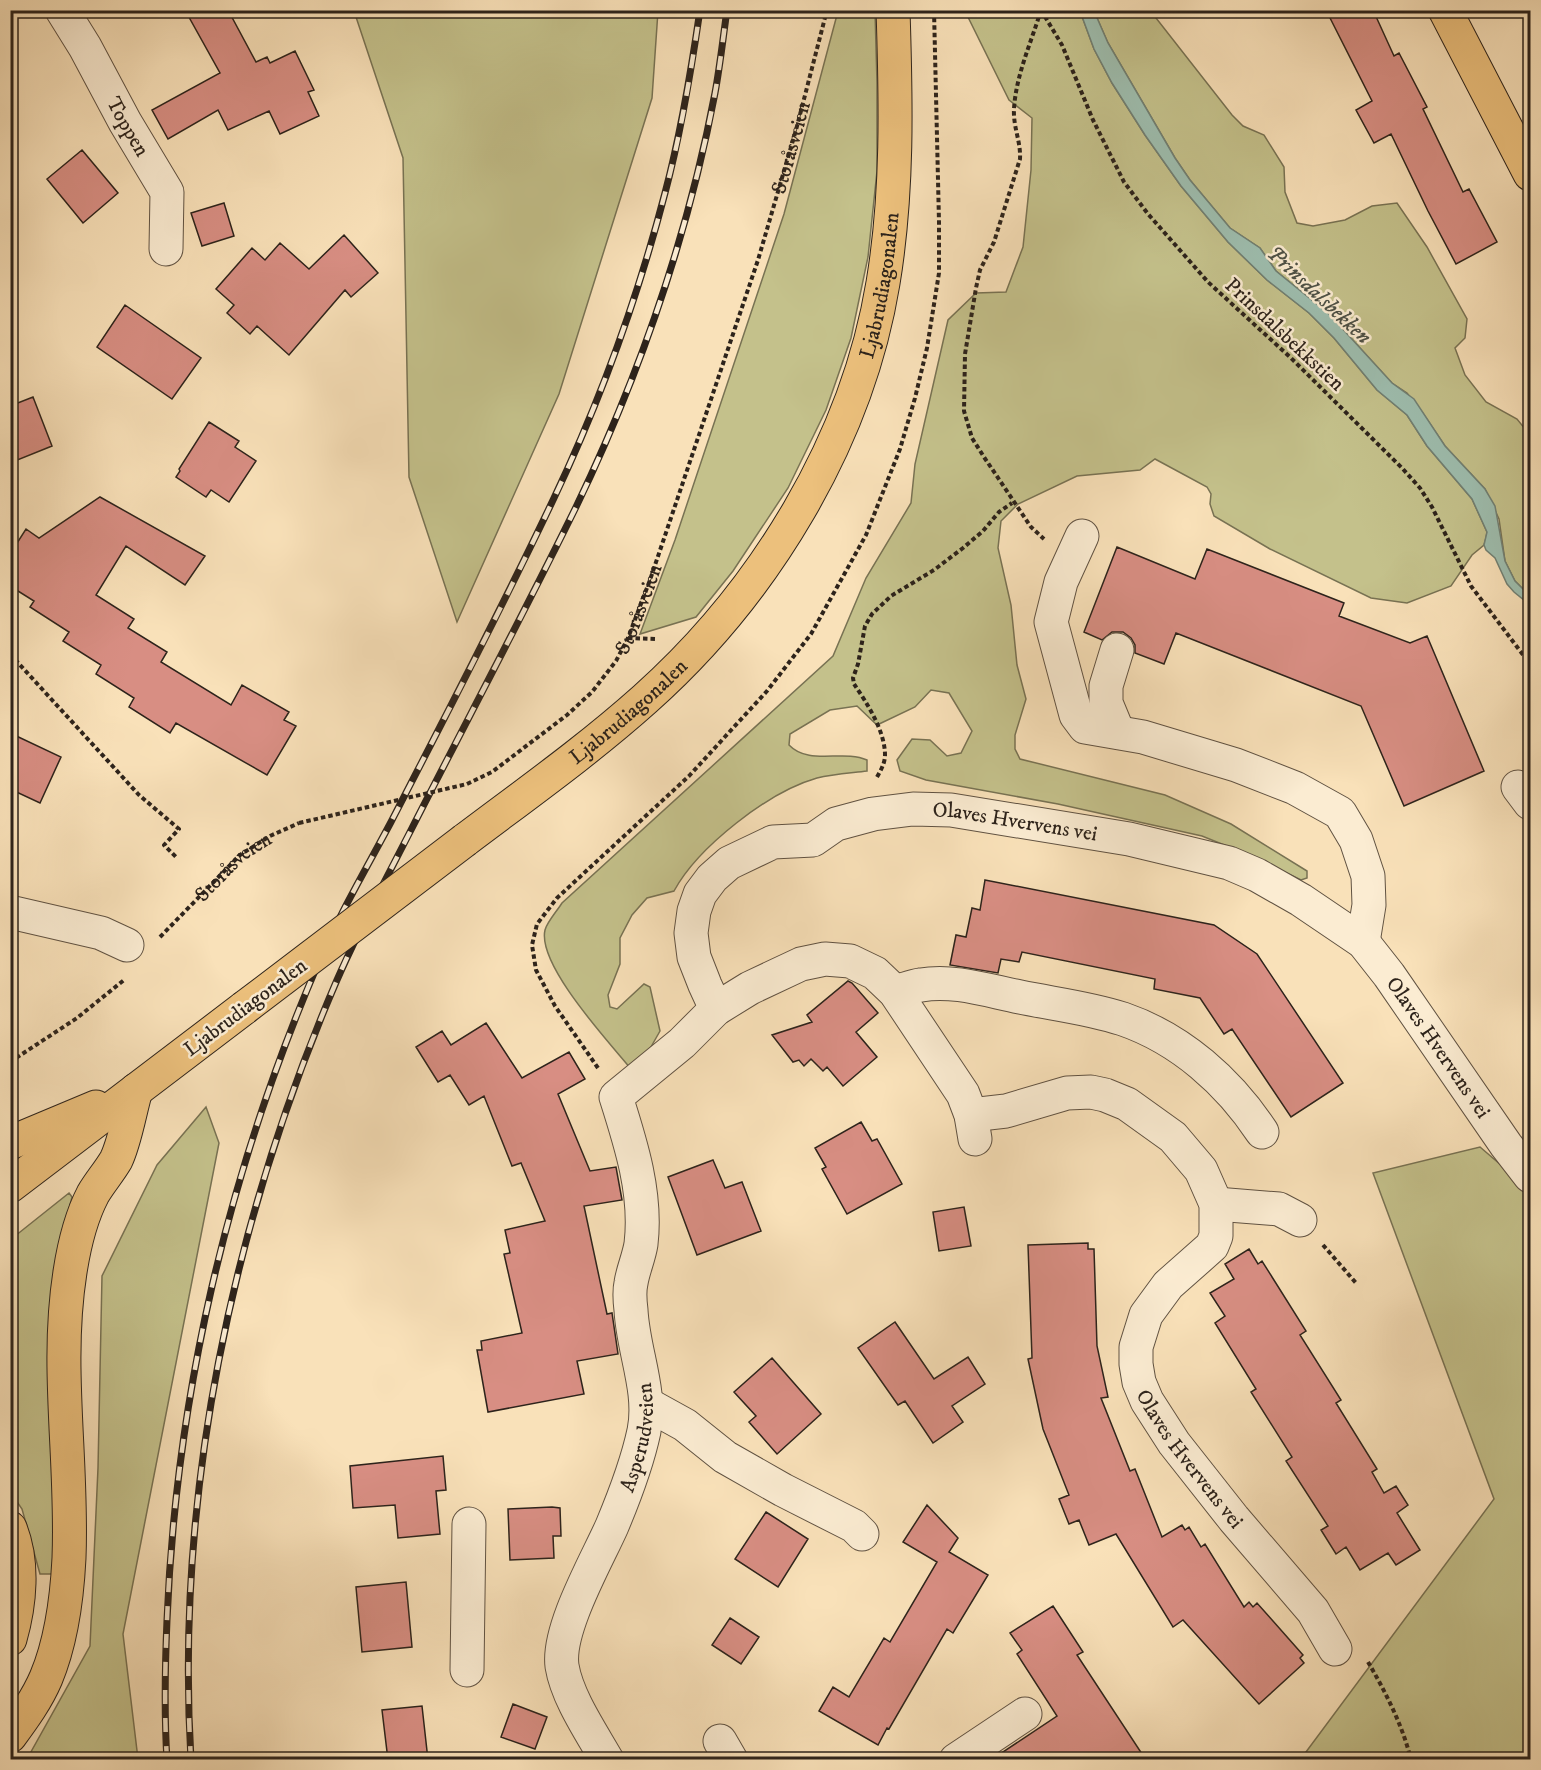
<svg xmlns="http://www.w3.org/2000/svg" width="1541" height="1770" viewBox="0 0 1541 1770" font-family="'IM FELL DW Pica',serif">
	<style>
		.green { fill: #c4c18b; stroke: #787253; stroke-width: 1.5 }
		.water { fill: #9ebeaf; stroke: #718074; stroke-width: 1.5 }
		.building { fill: #d88e83; stroke: #2d231b; stroke-width: 1.5 }
		.lines { fill: none; stroke-linecap: round; stroke-linejoin: round }
		.minor-casing { stroke: #605242; stroke-width: 35 }
		.major-casing { stroke: #2d231b; stroke-width: 35 }
		.path { stroke: #2d231b; stroke-width: 4; stroke-dasharray: 4.5 3; stroke-linecap: butt }
		.minor { stroke: #fbecd2; stroke-width: 33 }
		.major { stroke: #ecc07c; stroke-width: 33 }
		.rail-casing { stroke: #2d231b; stroke-width: 7 }
		.rail { stroke: #fbecd2; stroke-width: 4.5; stroke-dasharray: 14; stroke-linecap: butt }
		.major-bridge-casing { stroke: #2d231b; stroke-width: 35; stroke-linecap: butt }
		.path-bridge { stroke: #2d231b; stroke-width: 4; stroke-dasharray: 4.5 3; stroke-linecap: butt }
		.major-bridge { stroke: #ecc07c; stroke-width: 33 }
		.labels { text-anchor: middle; stroke-width: 5; stroke-linejoin: round; paint-order: stroke }
		.street-label { font-size: 21px; fill: #2d231b; stroke: #fbecd2 }
		.water-label { font-size: 22px; font-style: italic; fill: #4f5247; stroke: #fbecd2 }
	</style>
	<rect width="100%" height="100%" fill="#f9e1b9"/>
	<filter id="stains"><feTurbulence type="fractalNoise" baseFrequency=".00333" numOctaves="4"/><feColorMatrix values="0 0 0 0 .2 0 0 0 0 .09 0 0 0 0 .02 0 0 0 .5 -.17"/></filter>
	<radialGradient id="worn" r=".72"><stop offset=".6" stop-color="#630" stop-opacity="0"/><stop offset="1" stop-color="#630" stop-opacity=".3"/></radialGradient>
	<!-- green -->
	<path class="green" d="M354,11H658L652,98L559,394L457,622L409,477L403,158Z
		M838,11H875L877,83V171L868,257L851,338L826,410L788,488L733,571L696,617L640,634L675,540L784,214Z
		M965,11H1080L1094,49L1112,83L1145,135L1181,186L1228,242L1267,280L1309,313L1334,338L1377,390L1407,415L1427,446L1472,499L1487,532L1486,538L1484,545L1472,555L1451,586L1407,603L1371,598L1270,549L1214,516L1210,504L1211,494L1207,487L1155,459L1140,470L1077,476L1018,504L1001,521L998,548L1011,605L1017,665L1026,699L1015,735V749L1020,759L1165,795L1231,824L1307,871V878L1301,880L1254,857L1202,836L1058,804L926,780L900,771L897,760L912,739L930,740L947,756L961,753L972,731L949,693L931,690L915,707L877,725L857,706L830,710L790,734L789,745C809,766 843,749 867,760V771C851,773 833,774 817,778C768,792 698,847 674,891L647,898L632,915L620,938V964L608,995L610,1007L617,1009L644,984L650,987L660,1031L639,1068L631,1069C609,1042 537,965 545,930C547,922 557,911 562,903L833,656L866,578L911,503L915,464L948,320L976,293L1006,292L1023,247L1031,170L1032,118L1009,100Z
		M1094,11H1156V18L1232,115L1243,126L1264,135L1284,167L1285,192L1297,223L1313,226L1345,220L1372,206L1397,203L1427,247L1467,319L1465,338L1455,348L1465,375L1486,402L1517,419L1530,435V596L1515,581L1505,561L1499,519L1485,489L1445,446L1422,412L1407,393L1392,383L1329,314L1276,271L1260,248L1230,228L1190,180L1175,158L1108,43Z
		M206,1107L219,1143L123,1634L138,1759H27L90,1646L98,1468L102,1276L157,1165Z
		M1480,1147L1530,1190V1759L1300,1760L1494,1499L1373,1173Z
		M69,1193L72,1197L57,1257L56,1534L54,1574H40L22,1509L11,1493L10,1240Z"/>
	<!-- water -->
	<path class="water" d="M1080,11H1094L1108,43L1175,158L1190,180L1230,228L1260,248L1276,271L1329,314L1392,383L1414,399L1445,446L1485,489L1495,506L1505,561L1515,581L1530,596V605L1514,592L1507,584L1495,558L1486,550L1484,545L1487,532L1472,499L1427,446L1407,415L1377,390L1334,338L1309,313L1267,280L1228,242L1181,186L1145,135L1112,83L1094,49Z"/>
	<!-- building -->
	<path class="building" d="M185,10H228L256,62L267,57L270,63L295,51L314,90L308,92L319,116L280,134L269,111L228,130L218,110L168,139L152,110L220,73Z
		M1326,10H1373L1394,56L1399,53L1427,107L1423,109L1463,192L1469,189L1497,242L1456,264L1428,211L1391,134L1374,143L1356,110L1372,101Z
		M82,150L118,193L83,223L47,179Z
		M224,203L234,236L202,246L191,213Z
		M344,235L378,273L351,297L345,290L289,355L257,326L250,334L227,313L234,305L216,289L252,248L265,260L280,243L309,269Z
		M125,305L201,358L172,399L97,347Z
		M33,397L52,446L10,463V406Z
		M209,422L239,441L235,447L256,461L229,502L211,490L206,497L176,477L180,471L179,469Z
		M100,497L205,556L185,585L126,546L96,595L134,619L128,628L167,652L161,662L231,705L242,685L289,712L284,720L296,726L267,775L176,723L170,733L129,707L134,698L96,674L101,665L63,641L69,632L30,607L34,601L10,586V554L26,529L39,538Z
		M1117,547L1195,579L1207,549L1344,603L1339,616L1410,643L1427,636L1484,771L1404,806L1361,706L1176,633L1164,664L1135,653V645L1131,638L1123,632H1112L1102,640L1084,632Z
		M10,733L61,757L40,803L10,789Z
		M985,880L1214,925L1257,954L1343,1083L1291,1117L1232,1029L1224,1034L1200,998L1154,989L1155,979L1022,952L1019,962L1001,959L998,973L950,965L956,935L966,937L972,908L980,910Z
		M848,981L852,983L878,1013L856,1032L877,1057L843,1086L827,1067L823,1071L811,1059L804,1066L799,1060L793,1062L772,1035L812,1022L807,1015Z
		M486,1023L522,1078L569,1052L585,1079L558,1094L590,1171L616,1167L622,1200L584,1206L607,1314L612,1313L618,1354L577,1361L584,1394L488,1412L477,1350H482L481,1341L522,1333L504,1254L510,1253L505,1230L545,1221L521,1163L512,1166L484,1096L469,1105L450,1075L438,1082L416,1047L442,1031L451,1045Z
		M861,1122L872,1141L877,1139L902,1184L847,1214L822,1169L826,1167L815,1148Z
		M713,1160L725,1188L742,1182L761,1231L697,1255L668,1177Z
		M964,1207L971,1246L939,1251L933,1212Z
		M1088,1243V1249H1094L1097,1346L1108,1397L1101,1398L1130,1471L1135,1469L1162,1537L1182,1525L1185,1530L1189,1527L1201,1547L1205,1544L1244,1607L1249,1602L1253,1607L1257,1603L1303,1655L1300,1658L1304,1663L1259,1704L1183,1620L1173,1627L1116,1534L1089,1545L1079,1520L1069,1524L1059,1499L1069,1495L1043,1429L1028,1359L1032,1358L1028,1245Z
		M1249,1249L1258,1264L1262,1261L1306,1331L1300,1335L1341,1400L1336,1403L1377,1469L1372,1472L1384,1493L1396,1486L1408,1505L1397,1513L1420,1550L1396,1565L1388,1553L1360,1570L1346,1547L1336,1554L1321,1530L1328,1526L1286,1461L1292,1457L1251,1392L1256,1389L1215,1323L1225,1316L1210,1293L1234,1279L1225,1264Z
		M895,1322L934,1379L968,1357L985,1384L952,1406L963,1422L933,1443L905,1401L898,1405L858,1348Z
		M772,1358L821,1414L777,1454L749,1422L756,1416L734,1392Z
		M443,1456L446,1490L436,1491L440,1534L398,1538L395,1505L353,1508L350,1466Z
		M927,1505L958,1538L949,1552L988,1575L953,1633L947,1629L889,1729L887,1728L878,1745L819,1711L833,1687L849,1697L884,1638L890,1642L937,1562L903,1542Z
		M552,1507L560,1508L561,1536H553L554,1558L510,1560L508,1509Z
		M766,1512L808,1539L778,1587L735,1559Z
		M406,1582L412,1647L362,1652L356,1587Z
		M1053,1606L1083,1652L1077,1655L1146,1760H991L1057,1716L1017,1654L1022,1650L1010,1633Z
		M730,1618L759,1637L741,1664L712,1645Z
		M513,1704L547,1717L535,1749L501,1737Z
		M422,1706L428,1760H388L382,1710Z"/>
	<g class="lines">
		<defs>
			<g id="minor">
				<path id="s3" d="M62,10L85,47L125,122L167,192L166,249"/>
				<path d="M1082,536L1061,582L1051,622L1076,715L1085,727L1143,737L1236,765L1295,788L1340,813L1356,840L1368,876L1369,905L1363,942"/>
				<path d="M1117,650L1106,686V703L1118,732"/>
				<path d="M1518,787L1530,803"/>
				<path d="M10,912L101,933L127,945"/>
				<path d="M895,992C903,990 912,986 921,985C953,979 989,991 1020,997C1054,1004 1090,1008 1123,1019C1181,1039 1229,1082 1262,1132"/>
				<path id="s4" d="M716,1009L705,985L694,957L691,933L694,911L700,894L712,878L729,863L773,842L813,840L836,824L873,814L913,809L951,810L1129,839L1229,863L1257,875L1301,900L1363,942L1389,975L1506,1145L1530,1176"/>
				<path id="s5" d="M971,1115L1006,1111L1067,1093L1091,1092L1105,1095L1127,1104L1173,1137L1201,1170L1216,1204V1236L1212,1246L1168,1285L1146,1315L1136,1347V1364L1139,1382L1147,1401L1174,1443L1234,1519L1313,1611L1335,1649"/>
				<path d="M1216,1204L1279,1209L1300,1220"/>
				<path d="M647,1404L685,1425L725,1457L783,1490L854,1526L862,1534"/>
				<path d="M467,1670L469,1524"/>
				<path d="M720,1741L731,1760"/>
				<path id="s6" d="M607,1760C591,1732 567,1697 562,1666C557,1629 597,1560 612,1526C625,1495 637,1464 644,1431C652,1391 633,1351 631,1310C630,1302 629,1292 631,1283C633,1270 639,1257 641,1244C647,1194 631,1144 616,1097L682,1043L716,1009L750,988L801,964L825,959L850,961L875,973L895,992L963,1094L971,1115L975,1139"/>
				<path d="M956,1760L1025,1714"/>
			</g>
			<g id="major">
				<path d="M1445,10L1530,174"/>
				<path id="s7" d="M465,840C526,794 588,750 645,699C764,593 857,441 883,283C898,193 896,102 893,10"/>
				<path d="M10,1143L96,1107"/>
				<path d="M10,1186L244,1008"/>
				<path d="M10,1528C24,1562 20,1604 10,1639"/>
				<path d="M10,1736C24,1717 37,1699 46,1678C62,1640 67,1598 69,1558C73,1462 55,1367 70,1272C74,1246 81,1217 93,1194C100,1182 109,1172 116,1160C125,1142 130,1110 136,1090"/>
			</g>
		</defs>
		<!-- minor casing -->
		<use href="#minor" class="minor-casing"/>
		<!-- major casing -->
		<use href="#major" class="major-casing"/>
		<!-- path -->
		<g class="path">
			<path d="M1041,10L1062,45L1093,120L1124,182L1148,214L1208,282L1291,358L1402,468L1420,488L1432,507L1471,586L1530,664"/>
			<path d="M1041,10C1031,43 1016,75 1014,109C1013,127 1021,142 1020,159L994,242L980,270L976,288L965,354L964,411L972,438L984,457L1031,527L1044,539"/>
			<path d="M628,638L656,639"/>
			<path d="M10,654L139,795L179,829L164,845L177,858"/>
			<path d="M877,777C881,770 885,763 885,755C885,731 867,703 854,684L853,678L858,664L865,626L872,614L891,596L934,570L963,548L983,531L999,512L1012,503"/>
			<path id="s1" d="M467,784L492,772L567,715L592,692L616,661L628,638L650,580L758,260L796,130L827,10"/>
			<path id="s2" d="M160,937L240,855L270,836L299,823"/>
			<path d="M10,1062L77,1018L124,980"/>
			<path d="M598,1068L555,1006L536,970L532,945L537,924L557,898L689,776L767,691L811,634L866,535L900,449L915,398L927,348L939,273V222L934,10"/>
			<path d="M1323,1245L1356,1283"/>
			<path d="M1368,1662C1385,1691 1403,1726 1411,1760"/>
		</g>
		<!-- minor -->
		<use href="#minor" class="minor"/>
		<!-- major -->
		<use href="#major" class="major"/>
		<defs>
			<path id="rail" d="M167,1760C164,1713 165,1666 167,1620C176,1397 227,1177 315,971C336,920 365,871 391,822C446,715 502,608 554,498C600,401 638,297 665,193C681,133 691,72 700,10
				M191,1760C175,1494 232,1223 337,980C359,929 386,879 411,830C466,722 523,615 576,507C639,376 688,236 715,93C720,66 723,38 727,10"/>
		</defs>
		<!-- rail casing -->
		<use href="#rail" class="rail-casing"/>
		<!-- rail -->
		<use href="#rail" class="rail"/>
		<defs>
			<path id="major-bridge" d="M244,1008L465,840"/>
		</defs>
		<!-- major-bridge casing -->
		<use href="#major-bridge" class="major-bridge-casing"/>
		<!-- path-bridge -->
		<path class="path-bridge" d="M299,823L467,784"/>
		<!-- major-bridge -->
		<use href="#major-bridge" class="major-bridge"/>
	</g>
	<g class="labels">
		<!-- street labels -->
		<g class="street-label">
			<text dy="7" stroke="none"><textPath href="#s3" startOffset="134">Toppen</textPath></text>
			<text dy="7" stroke="none"><textPath href="#s1" startOffset="738">Storåsveien</textPath></text>
			<text dy="7" stroke="none"><textPath href="#s7" startOffset="714">Ljabrudiagonalen</textPath></text>
			<text transform="translate(1285 334) rotate(43)" y="7">Prinsdalsbekkstien</text>
			<text dy="7" stroke="none"><textPath href="#s1" startOffset="252">Storåsveien</textPath></text>
			<text dy="7" stroke="none"><textPath href="#s7" startOffset="208">Ljabrudiagonalen</textPath></text>
			<text dy="7" stroke="none"><textPath href="#s4" startOffset="462">Olaves Hvervens vei</textPath></text>
			<text dy="7" stroke="none"><textPath href="#s2" startOffset="102">Storåsveien</textPath></text>
			<text transform="translate(245 1007) rotate(-37)" y="7">Ljabrudiagonalen</text>
			<text dy="7" stroke="none"><textPath href="#s4" startOffset="966">Olaves Hvervens vei</textPath></text>
			<text dy="7" stroke="none"><textPath href="#s6" startOffset="348">Asperudveien</textPath></text>
			<text dy="7" stroke="none"><textPath href="#s5" startOffset="598">Olaves Hvervens vei</textPath></text>
		</g>
		<!-- water labels -->
		<g class="water-label">
			<text transform="translate(1320 294) rotate(43)" y="8">Prinsdalsbekken</text>
		</g>
	</g>
	<!-- margin -->
	<rect width="1541" height="1770" fill="none" stroke="#f9e1b9" stroke-width="36"/>
	<rect x="12" y="12" width="1517" height="1746" fill="none" stroke="#2d231b" stroke-width="3"/>
	<rect x="18" y="18" width="1505" height="1734" fill="none" stroke="#2d231b" stroke-width="1.5"/>
	<rect width="100%" height="100%" filter="url(#stains)"/>
	<rect width="100%" height="100%" fill="url(#worn)"/>
</svg>
